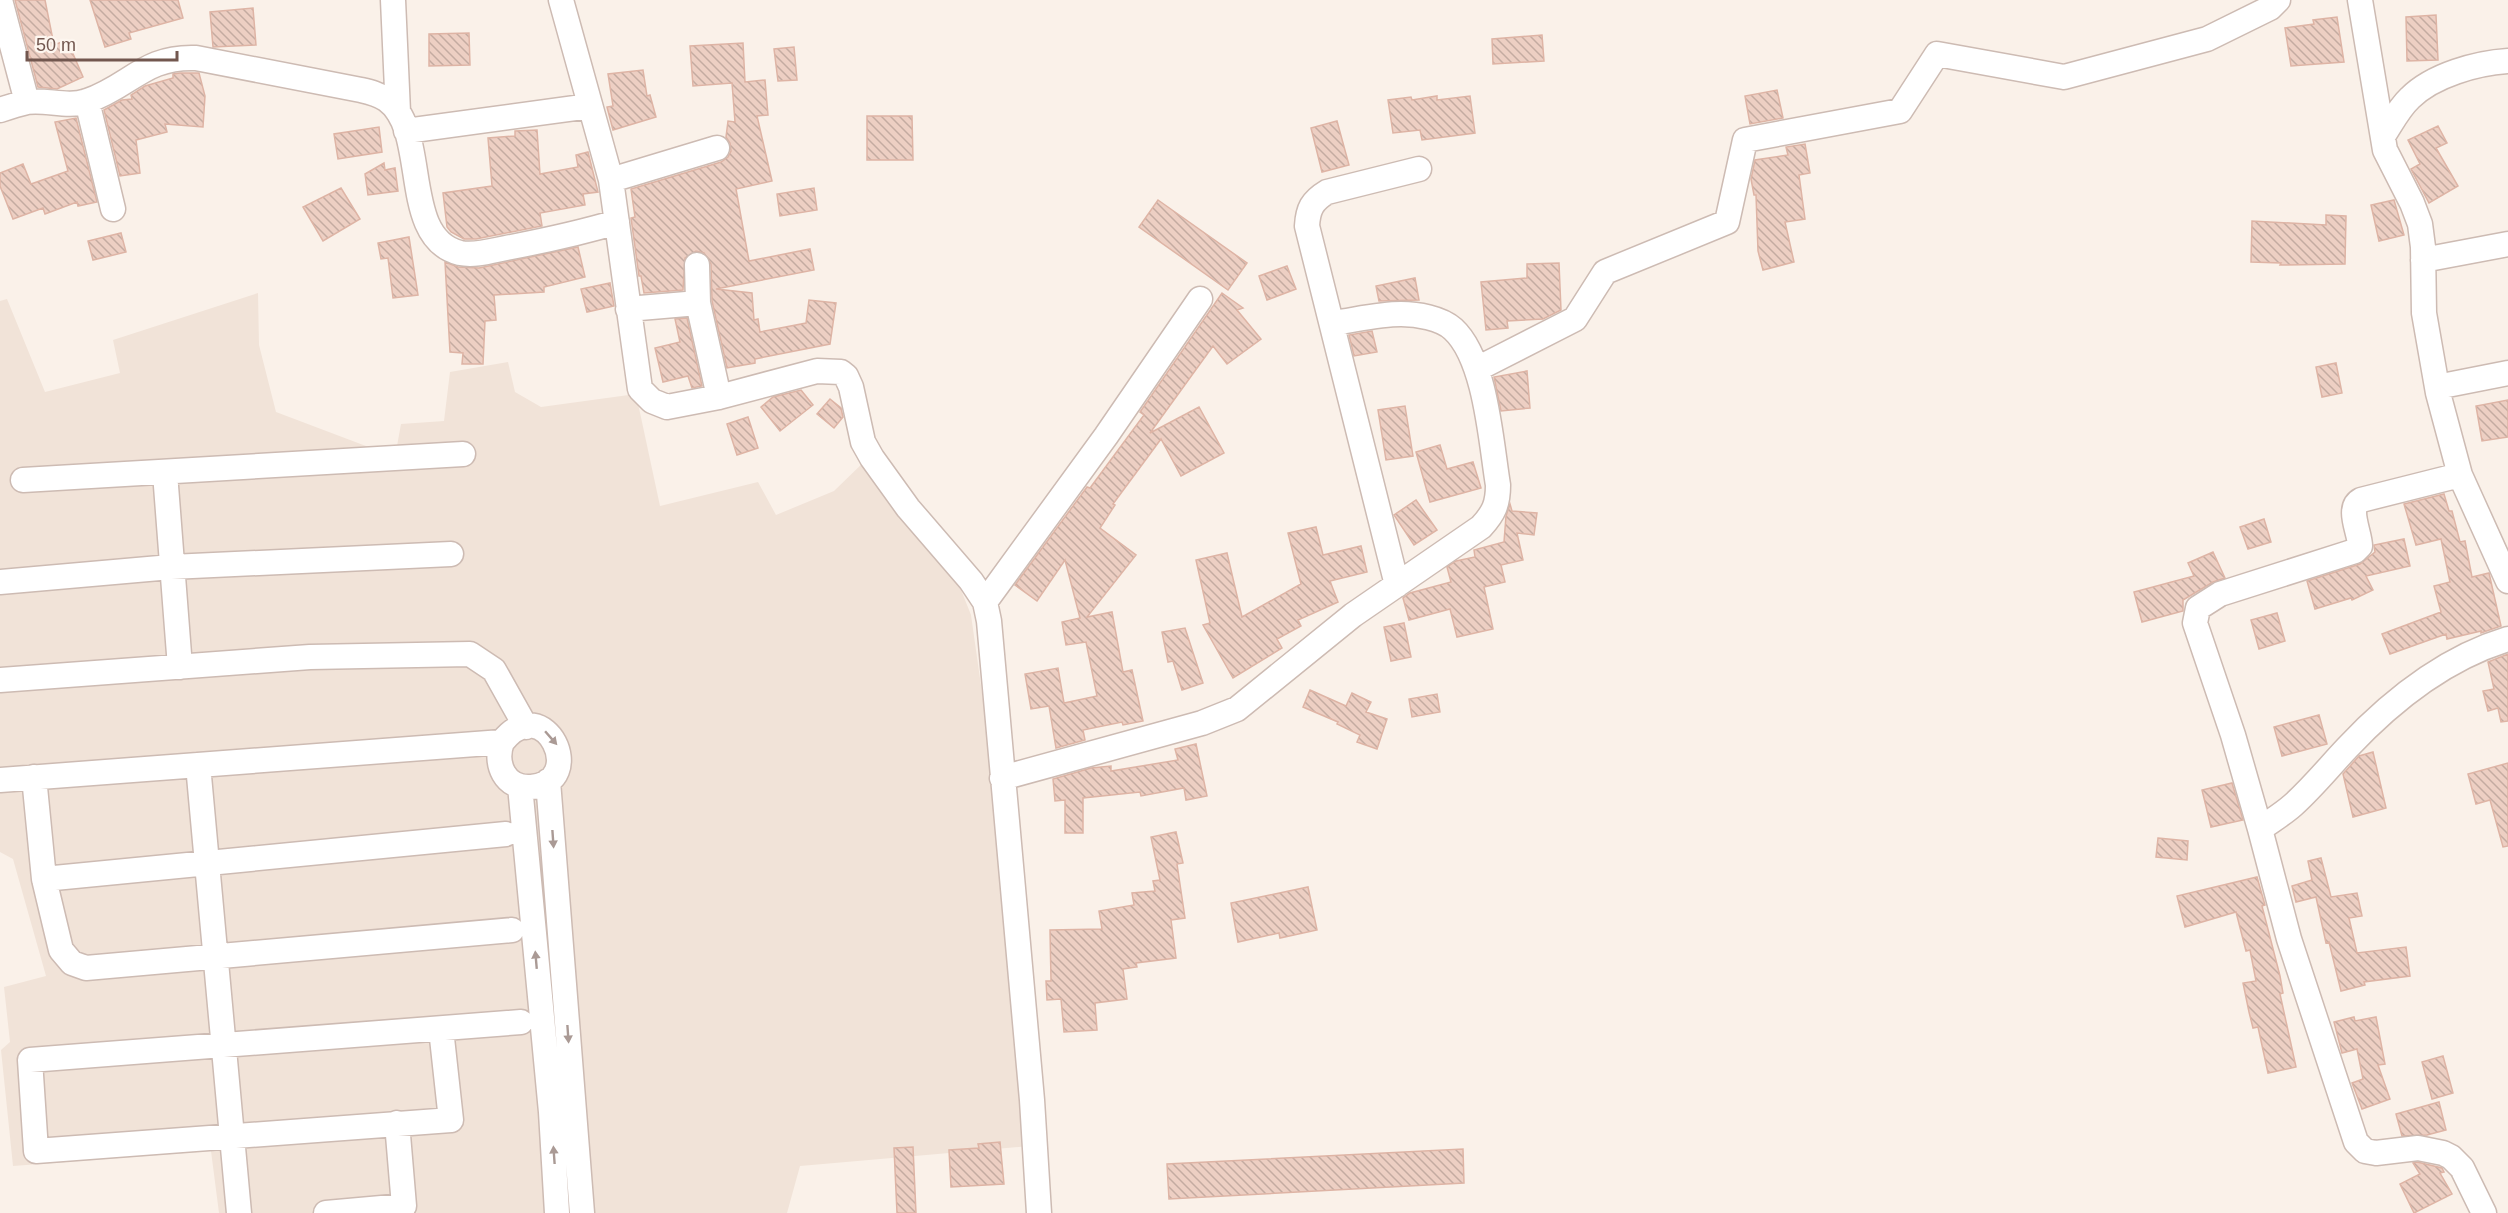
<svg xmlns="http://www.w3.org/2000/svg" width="2508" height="1213" viewBox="0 0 2508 1213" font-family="Helvetica,sans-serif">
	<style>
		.residential { fill: #f1e3d8 }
		.building { fill: url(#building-back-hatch); stroke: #deb4a5; stroke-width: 1.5 }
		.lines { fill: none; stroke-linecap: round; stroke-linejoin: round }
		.minor-casing { stroke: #cdbbb3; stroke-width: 27 }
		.minor { stroke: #fff; stroke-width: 24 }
		.oneway { fill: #aa9a95 }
	</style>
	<defs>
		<pattern id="building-back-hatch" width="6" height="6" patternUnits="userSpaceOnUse" patternTransform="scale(1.5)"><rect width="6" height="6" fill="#edcfc3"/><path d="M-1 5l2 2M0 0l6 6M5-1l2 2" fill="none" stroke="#c4aba1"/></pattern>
	</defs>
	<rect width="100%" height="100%" fill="#faf1e9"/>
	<!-- residential -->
	<path class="residential" d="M258,293L259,345L276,412L395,457L401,424L444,421L450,372L508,362L515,392L541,407L636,394L660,506L758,482L776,515L834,491L868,458L957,580L971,615L1010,890L1029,1146L800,1166L787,1213H219L211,1151L13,1166L1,1050L10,1042L4,987L46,976L13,859L0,852V301L7,299L45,392L120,373L113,340Z"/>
	<!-- building -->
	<path class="building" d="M15,0H45L54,45L67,40L83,77L57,89L38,87Z
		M90,0H178L183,18L129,33L131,39L105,47Z
		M253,8L256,45L213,47L210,12Z
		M2436,15L2438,60L2407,61L2406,17Z
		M2337,17L2344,62L2291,66L2285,28L2314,24L2313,20Z
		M469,33L470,65L429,66V34Z
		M1542,35L1544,61L1493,64L1492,39Z
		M743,43L745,82L765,80L768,115L757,116L772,181L736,189L749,261L810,249L814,270L716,289L752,293L754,320L758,319L760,332L806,323L809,300L836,303L830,344L755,359V363L727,368L712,301L711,264L704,253L696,251L685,258L683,290L644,293L641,276H639L631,218L635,217L631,189L721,162L728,157L731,151L730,143L726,137L728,121L735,122L732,83L693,86L690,46Z
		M794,47L797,80L778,81L774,49Z
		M643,70L647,96L650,95L656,117L613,130L607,107L613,106L608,74Z
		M180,73H199L205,96L203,127L165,124L167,132L136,140L140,173L120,176L104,110L122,100L132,99L131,95L145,86L173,78V74Z
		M1777,90L1783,118L1750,124L1745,96Z
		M1437,96V100L1470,96L1475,133L1422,140L1420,130L1393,133L1388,100L1411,97L1412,100Z
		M867,116H912L913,160H867Z
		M76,118L97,202L78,206L77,202L45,214L43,208L13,219L0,186V173L23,164L31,184L68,171L55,122Z
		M1337,121L1349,165L1322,172L1311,128Z
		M2438,126L2447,143L2436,148L2458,186L2429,203L2411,169L2420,164L2408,140Z
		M379,127L382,152L338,159L334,134Z
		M537,130L540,174L578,167L576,155L588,152L598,192L583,194L585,205L540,213L542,226L476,239H464L451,232L447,227L443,193L492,186L488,138L515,136V131Z
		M1805,144L1810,173L1799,175L1805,219L1785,222L1794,262L1763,270L1758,251L1756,195H1754L1751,179L1755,160L1788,155L1786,147Z
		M384,163L385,170L395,168L398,191L368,195L365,174Z
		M341,188L360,219L323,241L303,207Z
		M814,188L817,210L780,216L777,194Z
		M1158,200L1247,263L1228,290L1139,227Z
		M2394,200L2404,235L2379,241L2371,205Z
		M2326,215L2346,216L2345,264L2280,265L2281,263L2251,262L2252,221L2326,225Z
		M121,233L126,252L93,260L88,241Z
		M409,237L418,295L393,298L388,258L381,259L378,243Z
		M578,247L585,277L544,287V292L494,295L496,320L485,321L483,364H462L463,353L450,352L445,262L458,267L479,268Z
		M1559,263L1561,310L1543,319L1507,321L1508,328L1486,330L1481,282L1527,278V264Z
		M1287,266L1296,289L1267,300L1259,276Z
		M1415,278L1419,300L1379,301L1376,286Z
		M610,283L614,306L587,312L581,289Z
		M1222,293L1243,308L1237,310L1261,339L1227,364L1213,346L1150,433L1199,407L1224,453L1181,476L1161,439L1113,504L1115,505L1100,528L1136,555L1087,617L1112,612L1123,672L1132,670L1143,721L1123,725L1122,722L1083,730L1085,740L1056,748L1049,706L1031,709L1025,674L1058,668L1064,703L1097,696L1086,642L1066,645L1062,622L1080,618L1065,560L1037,601L1015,585L1087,487L1090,488L1144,415L1140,412Z
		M687,318L702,386L692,388L688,376L663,382L655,348L680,342L675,319Z
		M1372,331L1377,352L1354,356L1349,335Z
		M2336,363L2342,393L2322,397L2316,367Z
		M1527,371L1530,408L1501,411L1494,377Z
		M801,390L813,405L780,431L761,407L773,397Z
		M830,399L841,408L843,417L834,428L817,414Z
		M2508,400V437L2482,441L2476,406Z
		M1405,406L1413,456L1386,460L1378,410Z
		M748,417L758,448L737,455L727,424Z
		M1440,445L1447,469L1473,462L1481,488L1430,502L1416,452Z
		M2444,494L2449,511H2452L2460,542L2465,541L2472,577L2489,573L2501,626L2481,633V631L2447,639L2446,634L2390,654L2382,634L2441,612L2434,586L2450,582L2441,539L2416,545L2404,504Z
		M1416,500L1437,530L1414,545L1394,515Z
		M1510,504L1512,511L1537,513L1534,535L1517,533L1523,560L1501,565L1505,582L1484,587L1493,629L1457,637L1450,609L1409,620L1403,598L1410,593L1451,582L1447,567L1456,561L1475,557L1474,550L1504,542L1506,516Z
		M2264,519L2271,542L2248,549L2240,527Z
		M1316,527L1323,555L1361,546L1367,572L1330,581L1338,602L1298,620L1301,626L1277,639L1282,648L1233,678L1203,625L1210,623L1196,560L1227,553L1242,617L1301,584L1288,533Z
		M2404,539L2410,566L2366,576L2373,590L2352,600L2351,598L2315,609L2307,581L2360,564L2375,552L2374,545Z
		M2213,552L2225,578L2213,582L2183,600V611L2142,622L2134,592L2194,576L2188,563Z
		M2277,613L2285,641L2259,649L2251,620Z
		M1404,623L1411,657L1391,661L1384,627Z
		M1185,628L1203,683L1182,690L1173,661L1168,662L1162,632Z
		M2508,654V721L2501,722L2498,708L2488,711L2483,691L2494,689L2488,662Z
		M1310,690L1346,706L1352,693L1371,702L1366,712L1387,719L1377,749L1357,742L1360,735L1337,724L1338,722L1303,707Z
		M1437,694L1440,712L1412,717L1409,699Z
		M2319,715L2327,744L2282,756L2274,727Z
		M1196,744L1207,796L1186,800L1184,788L1141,796L1140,792L1083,798V833H1065V800L1055,801L1053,779L1091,768L1111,766V771L1178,760L1175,749Z
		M2373,752L2386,808L2353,817L2343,774L2359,756Z
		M2508,763V846L2503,847L2490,800L2476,804L2468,774Z
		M2232,783L2243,820L2211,827L2202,790Z
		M1176,832L1183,863L1177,864L1185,918L1171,920L1176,958L1136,963L1137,967L1123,969L1127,999L1095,1003L1097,1030L1064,1032L1061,999L1047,1000L1046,981H1051L1050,930L1102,929L1099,911L1134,905L1132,893L1155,891L1153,881L1160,880L1151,837Z
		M2158,838L2188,841L2187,860L2156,857Z
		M2321,858L2331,897L2357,893L2362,916L2349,918L2357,953L2406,947L2410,976L2364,982L2365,985L2341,991L2329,942L2326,943L2316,897L2296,902L2292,886L2312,880L2308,861Z
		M2257,877L2265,905L2262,906L2280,976L2283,993L2280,994L2296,1067L2268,1073L2258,1027L2253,1028L2249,1012L2243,983L2256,981L2250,950L2246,951L2236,912L2185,927L2177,896Z
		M1308,887L1317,930L1280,938L1279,933L1238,942L1231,903Z
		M2354,1017L2355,1021L2376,1017L2385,1064L2378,1065L2390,1099L2362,1109L2352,1083L2363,1079L2357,1049L2342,1053L2334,1022Z
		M2443,1056L2453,1093L2432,1099L2422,1062Z
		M2439,1102L2446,1130L2427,1135L2402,1136L2396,1114Z
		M1000,1142L1004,1184L951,1187L949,1150L979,1148L978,1144Z
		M913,1147L916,1213H897L894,1148Z
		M1463,1149L1464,1183L1169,1199L1167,1164Z
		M2417,1162L2442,1168L2444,1172L2440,1173L2452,1194L2414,1213L2400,1184L2420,1174L2413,1163Z"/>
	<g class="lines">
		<defs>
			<path id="minor" d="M0,0L27,102
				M393,0L398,112
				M561,0L611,180L640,389L652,401L667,407L719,397L817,371L841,372L846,376L851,387L863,442L872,458L908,508L971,581L985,602L989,621L1032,1100L1039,1213
				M2360,0L2385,150L2412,203L2420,224L2423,247L2424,313L2438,393L2460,475L2508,581
				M87,101L113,209
				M0,110C9,107 18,104 27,102C47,99 67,108 87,101C131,86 144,56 196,58L361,90C370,92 379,94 387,100C430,131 399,238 460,253C475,256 491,251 506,248C543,241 580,233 617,222
				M406,131L590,106
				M2383,136C2391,124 2399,108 2410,98C2433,75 2477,63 2508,61
				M611,180L717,148
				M2423,260L2508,244
				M697,265L698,303L719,397
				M628,309L698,303
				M1477,369L1575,319L1605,272L1727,222L1745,140L1900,111L1937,54L2064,77L2207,39L2270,8L2278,0
				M2437,387L2508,373
				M165,473L180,667
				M23,480L463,454
				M0,582L171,567L451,554
				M1397,585L1307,226C1308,209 1312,201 1327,192L1419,169
				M985,602L1106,436L1200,299
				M0,680L310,657L470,654L494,670L526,727
				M198,765L239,1213
				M34,777L44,879L506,834
				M1002,778L1202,723L1237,709L1353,615L1481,527C1494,513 1498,504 1498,485C1491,443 1486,359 1453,329C1441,318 1417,314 1401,314C1379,314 1355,320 1333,323
				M0,780L502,742C545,688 589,783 531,787C505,789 494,764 502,742
				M548,781L582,1213
				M520,786L551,1112L557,1213
				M2260,829L2233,735L2195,623L2198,608L2220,594L2355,551L2360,546C2360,532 2346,508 2361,500L2460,475
				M44,879L61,950L72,963L86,968L512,930
				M441,1029L451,1120L36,1151L30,1060L521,1022
				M326,1213L404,1206L397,1123
				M2484,1213L2462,1168L2451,1157L2443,1153L2418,1148L2376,1153L2365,1151L2356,1142L2289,939L2260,829C2271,821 2283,814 2293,805C2313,787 2329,767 2347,748C2392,700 2445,658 2508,639"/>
		</defs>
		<!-- minor casing -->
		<use href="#minor" class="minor-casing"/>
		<!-- minor -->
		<use href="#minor" class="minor"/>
	</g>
	<!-- one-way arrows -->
	<defs><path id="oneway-solid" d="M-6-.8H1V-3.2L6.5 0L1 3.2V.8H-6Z" transform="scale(1.5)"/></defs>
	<g class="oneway">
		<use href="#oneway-solid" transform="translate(551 738) rotate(49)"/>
		<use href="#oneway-solid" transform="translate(553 839) rotate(86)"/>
		<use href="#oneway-solid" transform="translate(536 960) rotate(-95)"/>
		<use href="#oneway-solid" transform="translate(568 1034) rotate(86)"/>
		<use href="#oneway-solid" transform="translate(554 1155) rotate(-94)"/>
	</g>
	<!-- scale -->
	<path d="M27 51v9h150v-9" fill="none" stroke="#72574f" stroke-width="3"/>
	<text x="36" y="51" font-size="18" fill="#72574f" stroke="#fdf6ef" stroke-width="4.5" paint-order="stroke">50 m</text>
</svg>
